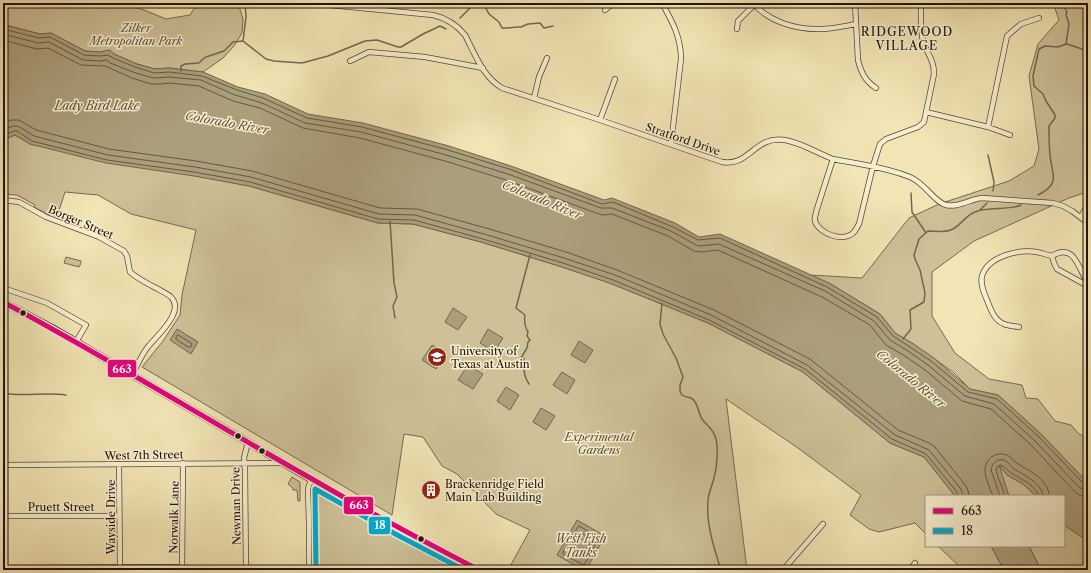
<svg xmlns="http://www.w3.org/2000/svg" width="1091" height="573" viewBox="0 0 1091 573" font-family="'Libre Caslon Text',serif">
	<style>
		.green { fill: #cec198; stroke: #776a51 }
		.water { fill: #ab9e7b; stroke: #73664e }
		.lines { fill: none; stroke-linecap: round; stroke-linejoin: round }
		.shore { stroke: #665842; stroke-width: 1 }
		.stream { stroke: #73664e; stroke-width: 1.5 }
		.minor-casing { stroke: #544835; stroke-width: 6 }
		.major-casing { stroke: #20130a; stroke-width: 8 }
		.minor { stroke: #f7eecf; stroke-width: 4.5 }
		.major { stroke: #f2e5b5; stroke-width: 6 }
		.bus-1-casing { stroke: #f7eecf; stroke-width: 8 }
		.bus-2-casing { stroke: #f7eecf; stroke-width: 8 }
		.bus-1 { stroke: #e5007d; stroke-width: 5 }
		.bus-2 { stroke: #00a9ce; stroke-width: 5 }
		.bus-dot { fill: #20130a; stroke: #f7eecf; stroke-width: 1.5 }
		.labels { text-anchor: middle; stroke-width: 3; stroke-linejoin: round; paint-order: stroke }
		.park-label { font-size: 11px; font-style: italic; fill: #5d503c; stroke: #f7eecf }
		.street-label { font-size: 11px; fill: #20130a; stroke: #f7eecf }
		.poi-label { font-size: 11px; fill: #20130a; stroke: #f7eecf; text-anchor: start }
		.neighbourhood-label { font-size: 12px; letter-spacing: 1px; fill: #20130a; stroke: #f7eecf }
		.water-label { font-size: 12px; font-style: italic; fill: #5f523d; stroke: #f7eecf }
		.line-badge { stroke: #f7eecf; stroke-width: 1.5 }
		.badge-label { font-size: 11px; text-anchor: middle; font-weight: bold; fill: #fff }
	</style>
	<rect width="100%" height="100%" fill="#f2e5b5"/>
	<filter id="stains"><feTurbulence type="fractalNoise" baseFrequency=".005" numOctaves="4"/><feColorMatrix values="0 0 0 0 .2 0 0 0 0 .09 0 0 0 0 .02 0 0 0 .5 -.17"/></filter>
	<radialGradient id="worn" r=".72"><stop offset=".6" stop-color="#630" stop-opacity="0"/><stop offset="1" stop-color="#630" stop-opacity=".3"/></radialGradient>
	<!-- green -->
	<path class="green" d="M3,3H120L144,10L166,19L190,15L195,7V3H238L243,19L242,33L234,46L223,58L203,72L169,68L155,69L137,64L114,54L110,50L100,52L85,51L51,33L40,34L6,25L3,26Z
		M1053,3H1077L1088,13V193H1084L1069,198L974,241L932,272V316L955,353L989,379L1022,385L1026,398L1038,399L1055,421L1071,425L1078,433L1087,439L1088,440V483L1040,433L998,395L970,389L953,372L912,343L895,333L880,314L829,283L810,275L862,278L909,218L939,204L1009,181L1034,166L1039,149L1029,76L1038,44L1059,20Z
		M15,135L30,144L249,186L378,223L413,224L481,242L562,267L610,283L708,323L803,372L890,443L924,457L955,496H926V534L915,523L879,532L869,529L850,515L861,495L798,448L726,399L747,570H508L530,530L496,514L457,474L442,466L423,437L404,434L392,515L142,367L163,341L180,315L182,295L196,230L131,214L98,195L65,192L57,217L51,213L49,215L34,207L35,205L17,195L3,194V140Z
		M66,257L81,261V263L79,267L64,263Z
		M998,465L1007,475L1023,484L1036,496H1009Z
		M292,477L300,482V501H298L297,490H293V488L288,484Z
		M316,490L418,550L456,570H314Z
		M1064,525L1088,541V570H1041L1029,546H1064Z
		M938,546H991L1004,570H963Z"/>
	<!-- water -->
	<path class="water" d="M5,25L40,34L51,33L85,51L100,52L110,50L114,54L137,64L155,69L169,68L203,72L238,87L265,94L308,114L363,123L449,146L511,166L604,200L612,198L675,223L699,237L720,234L829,283L880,314L895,333L912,343L934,358L970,389L998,395L1040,433L1088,483V541L1064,525V496H1036L1023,484L1007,475L999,465L1009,496H955L924,457L890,443L803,372L708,323L612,284L562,267L481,242L413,224L378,223L249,186L194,176L106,163L30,144L15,135L3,140V26Z
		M453,308L467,317L458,330L445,322Z
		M177,329L198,342L191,354L170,340Z
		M488,329L503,338L494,352L480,343Z
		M579,341L593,350L585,363L571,355Z
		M432,345L446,354L436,369L422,360Z
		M468,365L483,374L473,389L458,380Z
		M562,372L575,380L567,394L553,385Z
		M506,387L519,395L510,410L497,401Z
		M541,408L555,416L546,430L533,422Z
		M577,520L605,536L586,570H583L557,555Z
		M991,546H1029L1041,570H1004Z"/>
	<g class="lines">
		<!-- shore -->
		<path class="shore" d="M3,29L39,38L50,37L84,55L100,56L108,55L113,58L135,67L154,73L169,72L202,76L237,90L263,98L307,118L362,127L448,150L509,169L602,204L613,202L673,227L698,240L720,238L827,287L877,317L893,336L910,347L931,361L968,392L997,399L1038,436L1084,484L1088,486
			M3,34L38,43L49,42L83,60L100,61L107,60L110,63L133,72L153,78L169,77L201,80L235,95L262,103L305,123L361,132L446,155L508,174L601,208H612L671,231L696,245L700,246L719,244L825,291L874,321L890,340L908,351L928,365L965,396L994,404L1034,440L1080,488L1084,490L1088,491
			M3,40L37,49L48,48L81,65L105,66L132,78L151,84H161L169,83L199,86L233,101L260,108L303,128L360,138L445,161L506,180L599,214L603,215L612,214L668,236L694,251L701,252L718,250L822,297L870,325L886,345L905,356L925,370L962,401L991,409L1030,444L1076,493L1082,496L1088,497
			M3,124L11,120H19L36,130L109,149L196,161L252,171L380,208L417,209L486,228L566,252L617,270L714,310L810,359L898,430L929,443L934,446L966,486L968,491L969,496
			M3,130L13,126H18L34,136L108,155L195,167L251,177L379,214L415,215L484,234L564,258L615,275L711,315L807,365L895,435L929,450L961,489L963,496
			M3,136L14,131H17L32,141L107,160L194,172L250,182L378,219L414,220L483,239L563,263L613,280L709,320L805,369L892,439L926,454L957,492V496
			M178,335L191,343L192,344L191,347H188L177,340L176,338Z
			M993,496C990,488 985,478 985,470C985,459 996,451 1007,455C1012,457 1014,462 1018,464C1030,471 1049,480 1049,496
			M1000,496L991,470C992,462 1000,456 1007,462C1010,464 1011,467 1014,469C1024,475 1042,483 1043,496
			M1005,496L996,471L997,467L1000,465C1005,466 1006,469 1010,472C1018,478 1037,485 1038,496
			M579,526L598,537L599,538L584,565L564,555L563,553Z
			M581,533L591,538L592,540L583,557L581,558L571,553L570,551Z"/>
		<!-- stream -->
		<path class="stream" d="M483,3L489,14L499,22L502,28H507L517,27H521L528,24L540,23L544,28L553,26
			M460,18L475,3
			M243,41L246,17L245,3
			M1067,44L1088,51
			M181,71V66L185,64L199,63L203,59L206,57L224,51L233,42L243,41L266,59L274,61L302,63L328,56L365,41L377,40L398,47H401L423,34L440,26L446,29
			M988,155L994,182L993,191
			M911,193L912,212L926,233
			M1038,195C1061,184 1052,175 1050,155C1049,145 1049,135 1049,126L1055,118V115L1046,101L1043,94L1034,86L1033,76L1039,49L1045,46L1058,47L1066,44L1069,24L1066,15L1067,12L1062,3
			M980,210L987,203
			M390,221L394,283L397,297L393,306L395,318
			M662,303L660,324L663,334L676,358L683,377L680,385V391L682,395C685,397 688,397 691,398C698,401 698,413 702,419C706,425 712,428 715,436C719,446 717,467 714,478C712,486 708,494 708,501C706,524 714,548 721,570
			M903,339L911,329L910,310L924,302L925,293L920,270L915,259L914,255L919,239L928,231C936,231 946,233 953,229C961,225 966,215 975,212C990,206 1007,211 1021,205
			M529,384C524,377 523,368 524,359L521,358L527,348L528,342L530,340L527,336L528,332C525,327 524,321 525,315L516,308L530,255
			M3,393C24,397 45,392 66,395"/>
		<defs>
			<path id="minor" d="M309,3L433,15C446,18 456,24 465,35C475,54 483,77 502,88L600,120L722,162C750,167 754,135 785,140C802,143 817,153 833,159C842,161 851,162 860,164C877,167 895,171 910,177C925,183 934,202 946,205C958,208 970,199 982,198L1053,203L1063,206L1072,211L1088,223
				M662,3C672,21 681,37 681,59L671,144
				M753,3C769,22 797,30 821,29C833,29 845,26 856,24
				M855,3L858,60C861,72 865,81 876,88
				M605,10L612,4L616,3
				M737,29L738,21L755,4
				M350,61L369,52L425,57L483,68
				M534,98L539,77L547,58
				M926,112L988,127L1010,135
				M1087,114L1088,115
				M600,120L615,79
				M988,127L1007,36L1021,24L1039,18
				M833,159L816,212C816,215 814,218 815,221C819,234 844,243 854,232C856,230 857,227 859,224L873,166L880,144L886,139L918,127L924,122L934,74C934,59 927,54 923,41C920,29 921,16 921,3
				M3,200L19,202L46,217L99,237L124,251L127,256L130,272C138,279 148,284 158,289C163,292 168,294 171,297C186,312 155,337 147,348C141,356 137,366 132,375
				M1081,217L1088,203
				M1052,256L1054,263L1057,269L1088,286
				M3,288L47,303L86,325L76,342
				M1019,327C1015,326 1008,326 1004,324C994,320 991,310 987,300C984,293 980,284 982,276C988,256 1019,249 1037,252C1042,253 1047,255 1052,256C1075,242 1078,269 1088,283
				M119,464L120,570
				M3,465L283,463
				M3,516H119
				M3,568L182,567
				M182,570L183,463
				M246,570L245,470L244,458L248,442
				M309,570V523L308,489L311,479L402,530L479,570
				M783,570L823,524
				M910,570L915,563"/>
			<path id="major" d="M3,302L52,328L311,479"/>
		</defs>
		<!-- minor casing -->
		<use href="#minor" class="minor-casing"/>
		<!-- major casing -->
		<use href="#major" class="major-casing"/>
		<!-- minor -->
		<use href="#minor" class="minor"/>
		<!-- major -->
		<use href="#major" class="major"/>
		<defs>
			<path id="bus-1" d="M3,302C108,358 209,421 312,479C367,511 423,541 479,570"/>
			<path id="bus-2" d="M316,570L315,489L399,536L464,570"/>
		</defs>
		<!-- bus-1 casing -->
		<use href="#bus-1" class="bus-1-casing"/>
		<!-- bus-2 casing -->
		<use href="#bus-2" class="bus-2-casing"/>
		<!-- bus-1 -->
		<use href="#bus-1" class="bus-1"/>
		<!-- bus-2 -->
		<use href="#bus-2" class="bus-2"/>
	</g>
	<!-- icons -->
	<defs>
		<symbol id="university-disc" viewBox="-11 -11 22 22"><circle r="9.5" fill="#8f2418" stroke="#f7eecf"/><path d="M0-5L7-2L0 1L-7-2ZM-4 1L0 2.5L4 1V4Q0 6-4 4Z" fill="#fff"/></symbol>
		<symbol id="building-disc" viewBox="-11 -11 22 22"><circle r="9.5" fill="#8f2418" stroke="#f7eecf"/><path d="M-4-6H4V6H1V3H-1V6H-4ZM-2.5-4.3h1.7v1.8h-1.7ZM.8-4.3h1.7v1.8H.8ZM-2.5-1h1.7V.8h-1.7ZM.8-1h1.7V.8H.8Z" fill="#fff"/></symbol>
	</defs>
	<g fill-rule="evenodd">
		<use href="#university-disc" x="426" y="346" width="22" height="22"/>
		<use href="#building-disc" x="420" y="479" width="22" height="22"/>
	</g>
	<!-- markers -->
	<g class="bus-dot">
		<circle cx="23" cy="313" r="3.5"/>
		<circle cx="238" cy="436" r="3.5"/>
		<circle cx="262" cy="451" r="3.5"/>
		<circle cx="421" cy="539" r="3.5"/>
	</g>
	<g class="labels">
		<!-- park labels -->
		<g class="park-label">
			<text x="136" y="32">Zilker<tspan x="136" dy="13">Metropolitan Park</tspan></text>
			<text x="599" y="441">Experimental<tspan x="599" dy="13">Gardens</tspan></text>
		</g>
		<!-- street labels -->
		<g class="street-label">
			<text transform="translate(683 139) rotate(19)" y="4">Stratford Drive</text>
			<text transform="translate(81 222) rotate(23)" y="4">Borger Street</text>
			<text transform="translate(144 455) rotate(-1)" y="4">West 7th Street</text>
			<text transform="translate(236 506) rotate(-91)" y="4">Newman Drive</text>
			<text x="61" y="511">Pruett Street</text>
			<text transform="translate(111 517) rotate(-90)" y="4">Wayside Drive</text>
			<text transform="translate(174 517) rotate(-89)" y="4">Norwalk Lane</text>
		</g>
		<!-- poi labels -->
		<g class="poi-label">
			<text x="451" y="355">University of<tspan x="451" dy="13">Texas at Austin</tspan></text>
			<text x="445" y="488">Brackenridge Field<tspan x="445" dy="13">Main Lab Building</tspan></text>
		</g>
		<!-- neighbourhood labels -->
		<g class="neighbourhood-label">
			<text x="907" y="36">RIDGEWOOD<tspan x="907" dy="14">VILLAGE</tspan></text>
		</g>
		<!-- water labels -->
		<g class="water-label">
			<text x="97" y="110">Lady Bird Lake</text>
			<text transform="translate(227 123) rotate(10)" y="4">Colorado River</text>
			<text transform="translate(542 200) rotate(22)" y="4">Colorado River</text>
			<text transform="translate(911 379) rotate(39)" y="4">Colorado River</text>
			<text x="581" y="543">West Fish<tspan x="581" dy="14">Tanks</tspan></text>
		</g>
	</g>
	<g class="line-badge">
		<rect x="107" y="359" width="30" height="19" rx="4" fill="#e5007d"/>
		<rect x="343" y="496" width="31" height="19" rx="4" fill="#e5007d"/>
		<rect x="368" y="516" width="23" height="19" rx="4" fill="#00a9ce"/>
	</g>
	<g class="badge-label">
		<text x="122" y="373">663</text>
		<text x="359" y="509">663</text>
		<text x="380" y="529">18</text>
	</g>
	<!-- margin -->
	<rect width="1091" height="573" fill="none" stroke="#f2e5b5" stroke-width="16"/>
	<rect x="4" y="4" width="1083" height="565" fill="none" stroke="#20130a" stroke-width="2"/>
	<rect x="8" y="8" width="1075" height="557" fill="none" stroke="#20130a"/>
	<!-- legend -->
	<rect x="925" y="495" width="140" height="52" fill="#f7eecf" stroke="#a19680"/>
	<rect x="933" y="508" width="20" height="6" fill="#e5007d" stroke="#a19680"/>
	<text x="961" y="515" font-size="12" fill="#20130a">663</text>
	<rect x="933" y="528" width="20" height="6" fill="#00a9ce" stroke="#a19680"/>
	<text x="961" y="535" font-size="12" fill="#20130a">18</text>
	<rect width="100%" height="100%" filter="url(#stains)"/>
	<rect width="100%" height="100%" fill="url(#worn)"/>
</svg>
